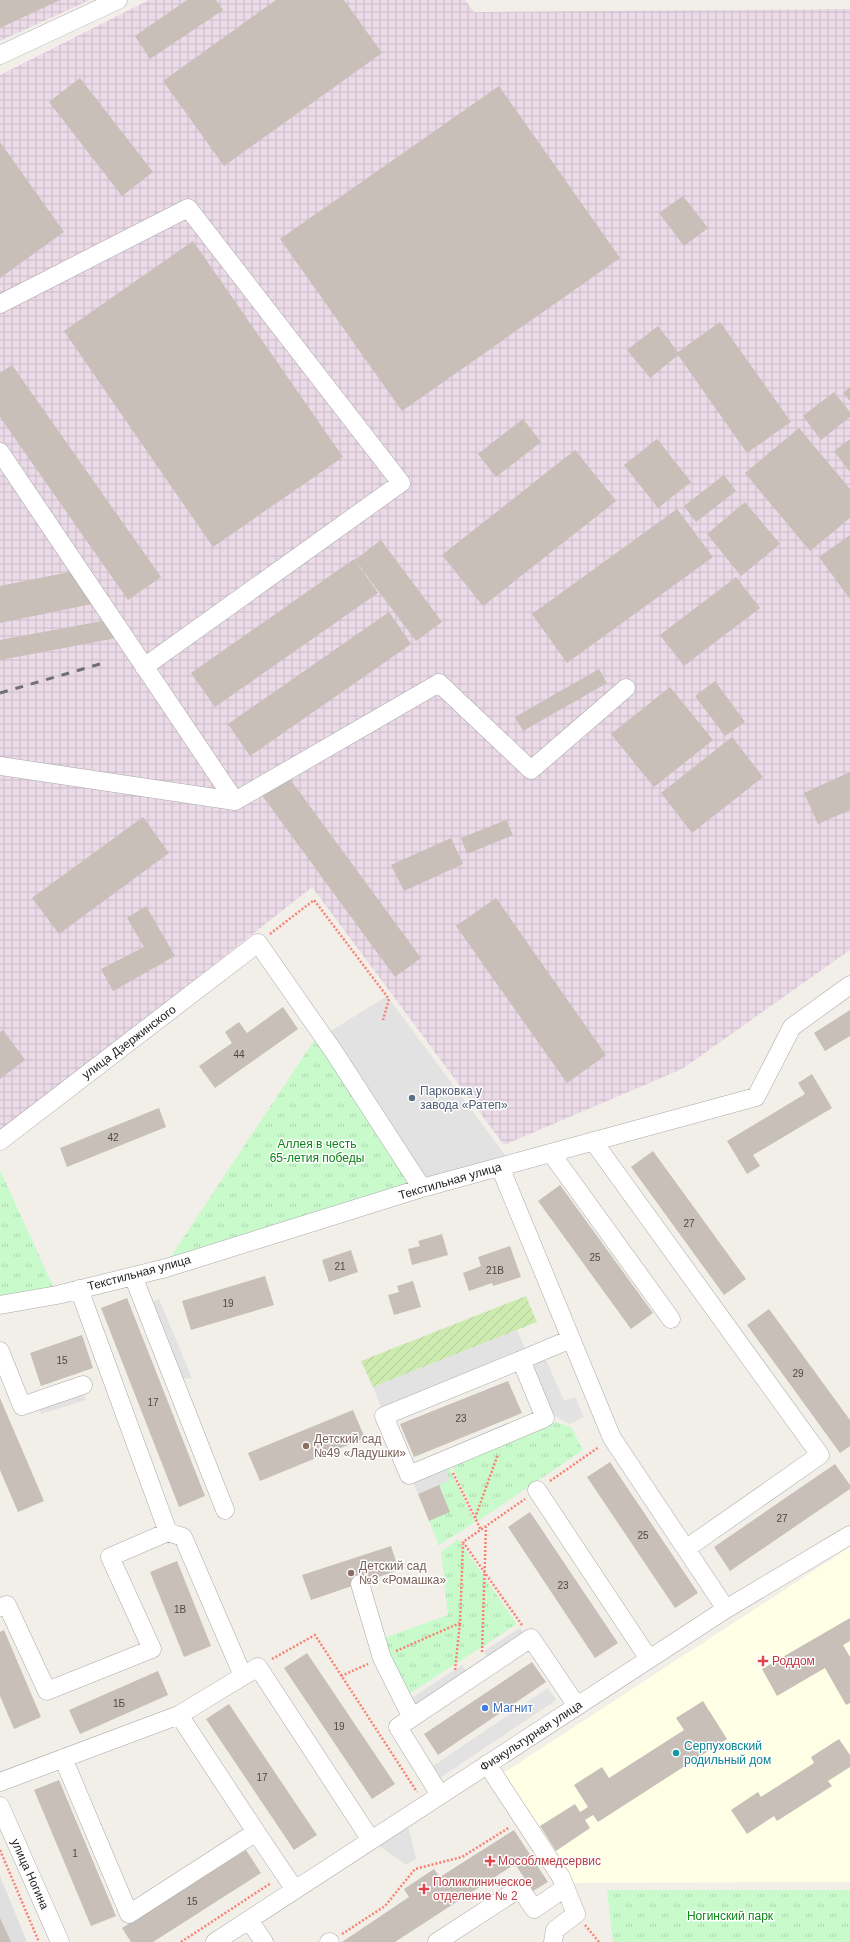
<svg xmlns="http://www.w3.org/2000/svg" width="850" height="1942" viewBox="0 0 850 1942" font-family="Helvetica,sans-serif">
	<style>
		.residential { fill: #e0dfdf }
		.industrial { fill: url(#industrial-grid) }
		.education { fill: #ffffe5 }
		.park { fill: url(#park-tufts) }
		.garden { fill: url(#garden-furrows) }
		.parking { fill: #e2e2e2 }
		.building { fill: #c7bfb8 }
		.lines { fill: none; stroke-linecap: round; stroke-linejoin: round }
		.minor-casing { stroke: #a9a9a9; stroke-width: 19 }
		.path { stroke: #fa8072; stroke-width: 2.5; stroke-dasharray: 2 2; stroke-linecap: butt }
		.minor { stroke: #fff; stroke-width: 18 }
		.rail { stroke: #707070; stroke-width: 3; stroke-dasharray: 8 8; stroke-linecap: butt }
		.service-dot { fill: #5c6f8a; stroke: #fff; stroke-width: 1.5 }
		.education-dot { fill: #8d6e63; stroke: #fff; stroke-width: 1.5 }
		.health-dot { fill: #e0444e; stroke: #fff; stroke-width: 1.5 }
		.shop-dot { fill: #3f7fe0; stroke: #fff; stroke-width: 1.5 }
		.culture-dot { fill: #0f9aa8; stroke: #fff; stroke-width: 1.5 }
		.labels { text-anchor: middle; stroke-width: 3; stroke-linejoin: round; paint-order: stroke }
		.number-label { font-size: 10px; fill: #4b4948 }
		.street-label { font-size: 12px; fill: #222; stroke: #fff }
		.service-label { font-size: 12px; fill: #4e5e75; stroke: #fff; text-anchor: start }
		.park-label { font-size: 12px; fill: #0c8416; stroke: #fff }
		.education-label { font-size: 12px; fill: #785e54; stroke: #fff; text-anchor: start }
		.health-label { font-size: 12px; fill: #be3a42; stroke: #fff; text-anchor: start }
		.shop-label { font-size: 12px; fill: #366cbe; stroke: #fff; text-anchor: start }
		.culture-label { font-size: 12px; fill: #0d838f; stroke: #fff; text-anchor: start }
	</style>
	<defs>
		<pattern id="industrial-grid" width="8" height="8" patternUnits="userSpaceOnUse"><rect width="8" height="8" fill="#ebdbe8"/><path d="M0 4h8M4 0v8" fill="none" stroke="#c9bcc7"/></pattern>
		<pattern id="park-tufts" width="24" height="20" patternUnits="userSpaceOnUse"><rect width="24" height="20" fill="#c8facc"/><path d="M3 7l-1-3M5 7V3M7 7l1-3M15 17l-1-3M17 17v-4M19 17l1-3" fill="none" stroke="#acd6af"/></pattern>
		<pattern id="garden-furrows" width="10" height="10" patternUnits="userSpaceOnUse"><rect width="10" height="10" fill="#cdebb0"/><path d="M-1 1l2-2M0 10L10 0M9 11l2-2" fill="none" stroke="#b0c997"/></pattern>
	</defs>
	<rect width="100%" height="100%" fill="#f2efe9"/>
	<!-- residential -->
	<path class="residential" d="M0,1876L27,1942H0Z"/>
	<!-- industrial -->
	<path class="industrial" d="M0,0H90L0,41Z
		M149,0H465L474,12L850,9V950L682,1069L504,1145L312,887L0,1134V75Z"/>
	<!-- education -->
	<path class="education" d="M850,1547V1882L571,1883L502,1774Z"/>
	<!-- park -->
	<path class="park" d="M317,1036L416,1187L168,1261Z
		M0,1170L56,1293L0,1303Z
		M547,1420L571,1427L583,1450L478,1521L449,1460Z
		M446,1461L475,1522L439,1545L429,1521L450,1512L439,1485L442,1463Z
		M458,1539L517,1624L406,1696L381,1639L448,1615L441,1552Z
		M607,1890H850V1942H613Z"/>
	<!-- garden -->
	<path class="garden" d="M526,1296L537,1322L373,1387L361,1361Z"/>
	<!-- parking -->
	<path class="parking" d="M387,996L508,1159L418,1183L323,1036Z
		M159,1299L192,1378L174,1380L144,1305Z
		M517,1330L525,1348L381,1407L373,1387Z
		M544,1355L564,1401L575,1397L584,1417L570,1424L548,1412L526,1363Z
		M80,1386L86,1400L41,1414L36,1401Z
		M442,1463L450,1480L418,1494L410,1476Z
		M520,1628L524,1634L488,1658L484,1651Z
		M462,1665L467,1672L411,1708L407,1701Z
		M548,1688L556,1700L437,1780L430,1768Z
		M406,1817L416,1859L406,1865L371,1840Z"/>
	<!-- building -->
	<path class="building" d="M0,0H60L0,28Z
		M187,0H216L223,10L150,59L135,36Z
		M276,0H344L382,53L224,166L163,81Z
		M80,78L153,172L122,196L49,102Z
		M499,86L620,258L402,411L280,239Z
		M0,142L64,232L0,278Z
		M683,196L708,228L684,246L659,213Z
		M193,241L343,457L213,547L64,331Z
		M720,322L791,422L747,453L678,355L650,378L627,350L658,326L678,352Z
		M12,365L161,577L128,600L0,417V373Z
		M850,387V401L843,393Z
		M834,392L850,412V417L821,440L803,416Z
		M523,419L541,442L496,477L478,454Z
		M799,428L850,489V518L810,551L745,473Z
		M657,439L691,482L658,508L624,465Z
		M850,439V472L834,451Z
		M575,450L616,501L483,606L442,555Z
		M724,475L736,491L696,522L684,506Z
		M745,502L780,544L741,576L707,534Z
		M677,509L713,557L567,663L532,614Z
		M850,535V599L819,557Z
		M381,540L442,622L416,641L355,560Z
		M354,559L378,593L215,707L191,673Z
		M85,569L92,604L0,623V586Z
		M736,577L760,608L684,666L660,635Z
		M389,612L411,644L250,756L228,724Z
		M113,619L117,638L0,660V640Z
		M599,669L607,683L523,731L515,717Z
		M715,681L745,722L725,736L695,696Z
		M670,687L713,740L654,787L611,734Z
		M732,737L763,777L692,833L661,793Z
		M850,772V810L818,824L804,793Z
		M287,775L421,958L395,977L261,794Z
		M143,817L169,853L59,934L32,898Z
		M506,820L513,835L467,854L461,838Z
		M451,838L463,864L404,891L391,865Z
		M496,898L606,1055L567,1083L456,926Z
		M146,906L175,956L113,991L101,969L144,947L127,918Z
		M283,1007L298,1029L215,1088L199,1066L232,1043L225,1032L239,1022L247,1033Z
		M850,1010V1036L825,1051L814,1033Z
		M3,1030L25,1060L0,1079V1032Z
		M812,1074L832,1108L753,1155L760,1166L747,1174L727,1141L805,1094L798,1083Z
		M159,1108L166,1127L67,1167L60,1148Z
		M653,1151L746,1279L724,1295L631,1167Z
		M560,1185L653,1313L631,1329L538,1201Z
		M442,1234L448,1255L412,1265L408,1249L420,1246L418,1241Z
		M510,1246L521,1277L493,1286L492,1283L469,1291L463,1273L481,1266L478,1257Z
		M351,1250L358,1272L329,1282L322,1260Z
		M265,1276L274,1305L191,1330L182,1301Z
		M413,1281L421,1307L394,1315L388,1295L399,1292L397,1286Z
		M127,1298L205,1496L179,1507L101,1308Z
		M769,1309L850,1420V1446L840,1453L747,1325Z
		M82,1335L93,1368L41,1386L30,1353Z
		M508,1381L522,1413L414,1457L400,1424Z
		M0,1398L44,1501L18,1512L0,1470Z
		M353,1410L365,1438L260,1481L248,1453Z
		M610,1462L698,1593L675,1608L587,1477Z
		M835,1464L850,1485V1489L730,1571L714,1547Z
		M439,1485L450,1512L429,1521L418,1494Z
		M530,1512L618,1643L595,1658L508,1527Z
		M391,1546L399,1570L311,1600L302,1575Z
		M177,1561L211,1646L184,1657L150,1572Z
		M850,1618V1641L843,1645L850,1657V1703L846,1705L825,1668L777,1696L762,1669Z
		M4,1630L41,1717L14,1729L0,1696V1632Z
		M307,1653L395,1784L372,1799L284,1668Z
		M532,1662L546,1682L438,1755L424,1734Z
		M158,1671L168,1695L80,1734L69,1710Z
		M703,1701L727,1739L598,1822L593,1815L585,1820L590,1828L556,1851L540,1826L575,1804L580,1812L588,1807L574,1785L602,1767L609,1778L684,1730L676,1718Z
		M229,1704L317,1835L294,1850L206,1719Z
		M839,1739L850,1755V1767L828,1781L832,1786L777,1821L774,1816L747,1834L731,1810L758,1792L761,1797L814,1763L811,1757Z
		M59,1780L116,1916L91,1926L34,1790Z
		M514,1830L548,1882L533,1891L515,1864L395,1942H342L409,1897L404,1889L434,1869L440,1877Z
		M246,1850L261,1873L153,1942H131L122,1928Z
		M0,1918L11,1942H0Z"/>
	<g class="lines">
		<defs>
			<path id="minor" d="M0,55L118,0
				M0,304L188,208L401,483L144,667
				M0,452L235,801L0,766
				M235,801L439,683L531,770L626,688
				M0,1141L258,943L334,1052L422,1188
				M593,1141L820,1455L687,1548
				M551,1153L671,1319
				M500,1167L612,1438L726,1609
				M133,1276L225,1510
				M79,1289L168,1532
				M0,1305L57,1295L166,1268L422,1188L756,1097L792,1027L850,985
				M0,1351L22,1406L83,1385
				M521,1360L545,1418L409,1475L384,1416Z
				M521,1360L571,1339
				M537,1490L649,1659
				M360,1584L382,1658L412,1718
				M0,1607L7,1605L47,1691L152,1649L110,1557L168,1532L183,1537L243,1676
				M179,1715L256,1832
				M63,1758L129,1914L256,1832L295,1890
				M487,1764L561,1877L576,1914L555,1930L553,1942
				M0,1782L179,1715L258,1667L371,1840
				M440,1795L398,1727L531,1638L577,1706
				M0,1806L60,1942
				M249,1920L264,1942
				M215,1942L726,1609L850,1535
				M329,1942H330
				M437,1942L520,1888L534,1909L559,1892"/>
		</defs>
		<!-- minor casing -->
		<use href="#minor" class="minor-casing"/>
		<!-- path -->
		<path class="path" d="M270,934L314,900L389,999L383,1020
			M453,1473L481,1530
			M550,1481L599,1447
			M475,1518L498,1454
			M522,1625L463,1542L525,1499
			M396,1651L460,1623L463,1544
			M482,1652L486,1527
			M272,1659L315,1635L417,1792
			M455,1670L460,1623
			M341,1676L368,1664
			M0,1850L39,1942
			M585,1925L599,1942
			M342,1934L385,1906L415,1869L462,1857L510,1827
			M181,1942L271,1883"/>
		<!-- minor -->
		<use href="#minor" class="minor"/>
		<!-- rail -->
		<path class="rail" d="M0,693L107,662"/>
	</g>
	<!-- markers -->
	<circle class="service-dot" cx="412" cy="1098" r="4"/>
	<g class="education-dot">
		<circle cx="306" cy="1446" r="4"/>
		<circle cx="351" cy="1573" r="4"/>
	</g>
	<g class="health-dot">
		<path d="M761 1655h4v4h4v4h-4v4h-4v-4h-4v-4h4z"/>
		<path d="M488 1855h4v4h4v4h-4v4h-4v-4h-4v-4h4z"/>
		<path d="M422 1883h4v4h4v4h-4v4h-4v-4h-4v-4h4z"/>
	</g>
	<circle class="shop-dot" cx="485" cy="1708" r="4"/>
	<circle class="culture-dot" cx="676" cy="1753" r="4"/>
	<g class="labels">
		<!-- number labels -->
		<g class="number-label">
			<text x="239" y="1058">44</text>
			<text x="113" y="1141">42</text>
			<text x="689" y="1227">27</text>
			<text x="595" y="1261">25</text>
			<text x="340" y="1270">21</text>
			<text x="495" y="1274">21В</text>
			<text x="228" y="1307">19</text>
			<text x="62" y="1364">15</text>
			<text x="798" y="1377">29</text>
			<text x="153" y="1406">17</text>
			<text x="461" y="1422">23</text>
			<text x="782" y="1522">27</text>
			<text x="643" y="1539">25</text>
			<text x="563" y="1589">23</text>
			<text x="180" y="1613">1В</text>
			<text x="119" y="1707">1Б</text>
			<text x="339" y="1730">19</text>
			<text x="262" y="1781">17</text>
			<text x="75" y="1857">1</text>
			<text x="192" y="1905">15</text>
		</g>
		<!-- street labels -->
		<g class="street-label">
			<text transform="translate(129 1042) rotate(-37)" y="4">улица Дзержинского</text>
			<text transform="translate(450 1181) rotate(-16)" y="4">Текстильная улица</text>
			<text transform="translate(139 1273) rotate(-15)" y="4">Текстильная улица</text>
			<text transform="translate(531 1736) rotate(-33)" y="4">Физкультурная улица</text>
			<text transform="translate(30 1874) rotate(66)" y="4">улица Ногина</text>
		</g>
		<!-- service labels -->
		<g class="service-label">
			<text x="420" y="1095">Парковка у<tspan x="420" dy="14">завода «Ратеп»</tspan></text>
		</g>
		<!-- park labels -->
		<g class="park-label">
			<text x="317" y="1148">Аллея в честь<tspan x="317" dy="14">65-летия победы</tspan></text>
			<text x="730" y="1920">Ногинский парк</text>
		</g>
		<!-- education labels -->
		<g class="education-label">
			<text x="314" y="1443">Детский сад<tspan x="314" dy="14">№49 «Ладушки»</tspan></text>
			<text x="359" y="1570">Детский сад<tspan x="359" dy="14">№3 «Ромашка»</tspan></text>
		</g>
		<!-- health labels -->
		<g class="health-label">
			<text x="772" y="1665">Роддом</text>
			<text x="498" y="1865">Мособлмедсервис</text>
			<text x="433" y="1886">Поликлиническое<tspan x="433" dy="14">отделение № 2</tspan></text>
		</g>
		<!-- shop labels -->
		<g class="shop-label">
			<text x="493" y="1712">Магнит</text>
		</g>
		<!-- culture labels -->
		<g class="culture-label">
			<text x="684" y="1750">Серпуховский<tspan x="684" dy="14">родильный дом</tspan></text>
		</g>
	</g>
</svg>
